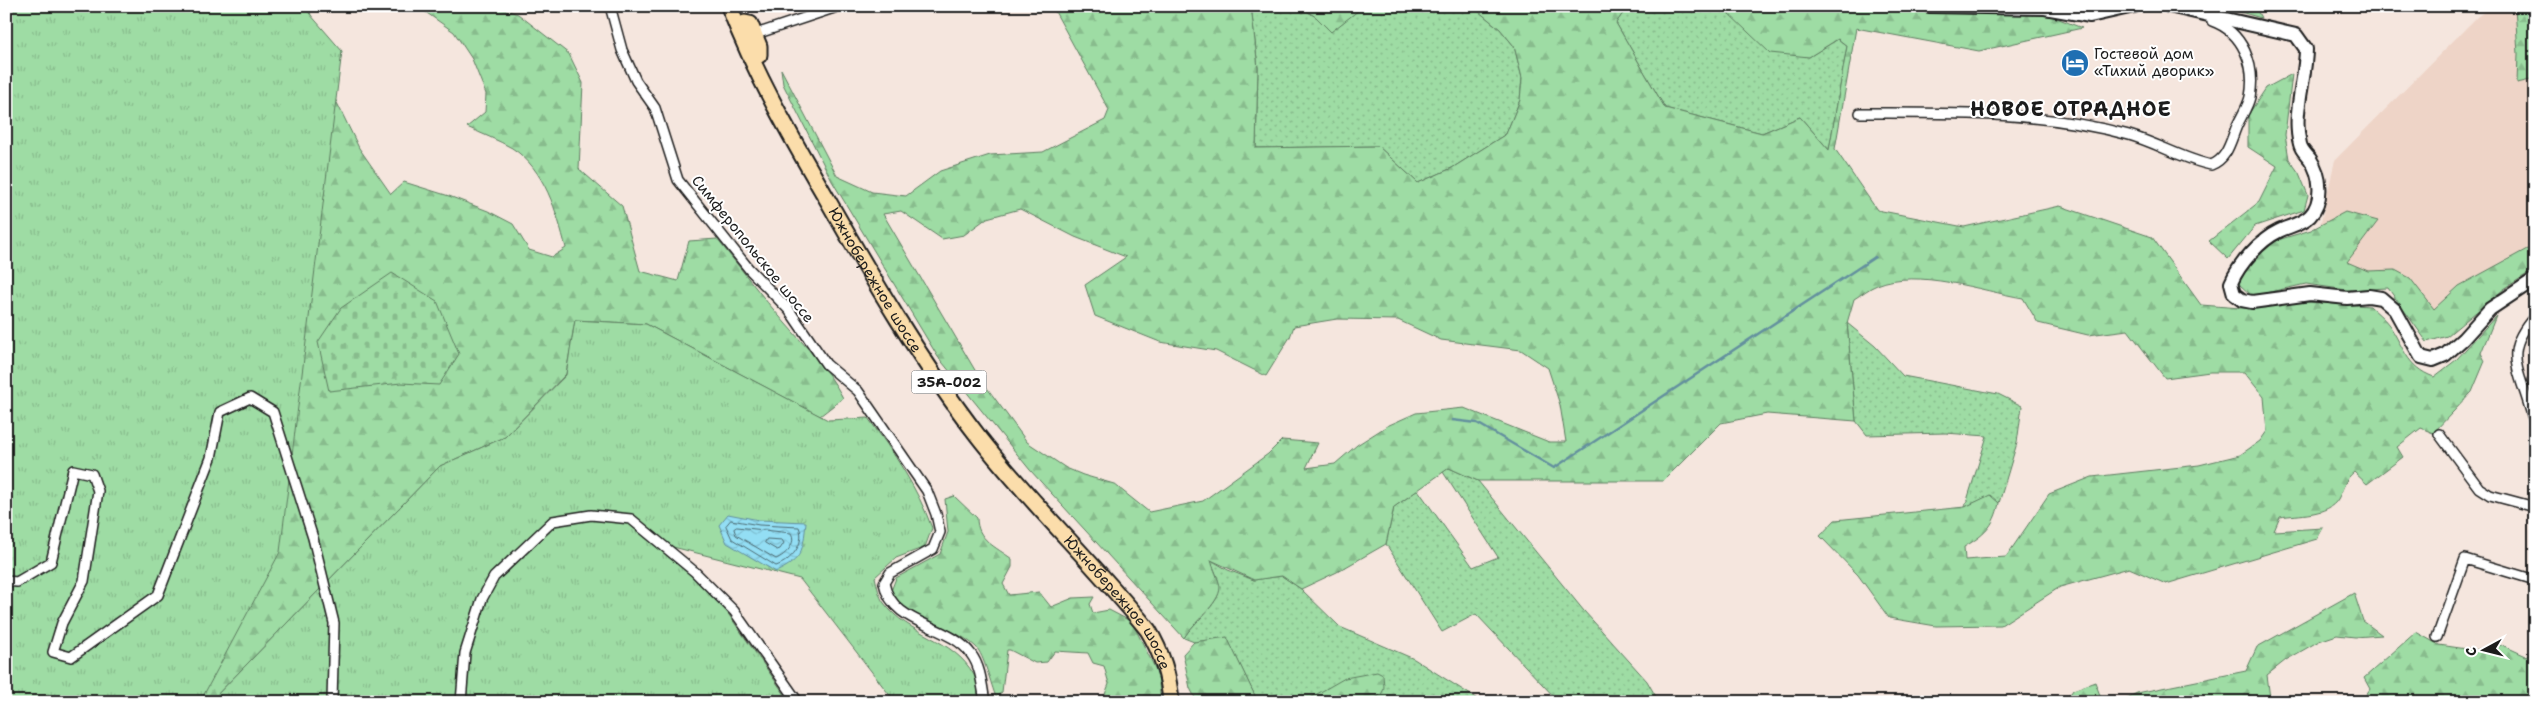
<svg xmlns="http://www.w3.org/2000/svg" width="2541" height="708" viewBox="0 0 2541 708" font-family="'Shantell Sans',sans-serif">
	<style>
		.built { fill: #eed4c7 }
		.grass { fill: url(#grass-dots); stroke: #5d7c60 }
		.forest { fill: url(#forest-firs); stroke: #5d7c60; fill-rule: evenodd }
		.cemetery { fill: url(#cemetery-stones); stroke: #5d7c60 }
		.park { fill: url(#park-tufts); stroke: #5d7c60 }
		.water { fill: url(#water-waves); stroke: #63909e }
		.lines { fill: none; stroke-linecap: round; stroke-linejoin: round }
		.shore { stroke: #4c6a72; stroke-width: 1 }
		.stream { stroke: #63909e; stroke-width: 2.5 }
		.minor-casing { stroke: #1c1c1c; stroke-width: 12 }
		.secondary-casing { stroke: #1c1c1c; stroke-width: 16 }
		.trunk-casing { stroke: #1c1c1c; stroke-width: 19 }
		.minor { stroke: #fff; stroke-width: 9 }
		.secondary { stroke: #fff; stroke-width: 12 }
		.trunk { stroke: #fbddab; stroke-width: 15 }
		.labels { text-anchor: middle; stroke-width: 4; stroke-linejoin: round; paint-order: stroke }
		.shield { fill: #fff; stroke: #606060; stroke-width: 1 }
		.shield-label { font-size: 14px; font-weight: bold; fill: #1c1c1c }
		.poi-label { font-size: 15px; fill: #1c1c1c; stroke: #fff; text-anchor: start }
		.street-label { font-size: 15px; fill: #1c1c1c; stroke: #fff }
		.district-label { font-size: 20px; font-weight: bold; letter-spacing: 1px; fill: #1c1c1c; stroke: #fff }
	</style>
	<defs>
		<pattern id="grass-dots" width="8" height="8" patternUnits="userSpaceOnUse" patternTransform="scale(1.25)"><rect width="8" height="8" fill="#9edca4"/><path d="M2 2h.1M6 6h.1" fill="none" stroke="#88bc8d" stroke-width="1.8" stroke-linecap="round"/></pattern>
		<pattern id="forest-firs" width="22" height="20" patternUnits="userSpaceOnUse" patternTransform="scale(1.25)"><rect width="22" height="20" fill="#9edca4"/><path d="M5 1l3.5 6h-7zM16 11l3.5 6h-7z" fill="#88bc8d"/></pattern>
		<pattern id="cemetery-stones" width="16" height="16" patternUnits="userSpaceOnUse" patternTransform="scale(1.25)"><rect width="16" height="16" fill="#9edca4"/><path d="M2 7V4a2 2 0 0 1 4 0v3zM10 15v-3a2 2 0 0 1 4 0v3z" fill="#88bc8d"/></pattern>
		<pattern id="park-tufts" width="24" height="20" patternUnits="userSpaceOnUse" patternTransform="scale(1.25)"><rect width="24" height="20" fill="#9edca4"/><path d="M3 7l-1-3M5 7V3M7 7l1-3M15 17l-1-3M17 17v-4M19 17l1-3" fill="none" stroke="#88bc8d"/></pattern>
		<pattern id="water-waves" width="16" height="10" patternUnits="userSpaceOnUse" patternTransform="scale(1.25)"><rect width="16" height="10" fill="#93def4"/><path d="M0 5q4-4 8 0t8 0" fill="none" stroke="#7ebed1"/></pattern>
	</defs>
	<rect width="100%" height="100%" fill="#f5e6de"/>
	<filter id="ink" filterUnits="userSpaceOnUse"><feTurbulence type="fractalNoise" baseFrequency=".02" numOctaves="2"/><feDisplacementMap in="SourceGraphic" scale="10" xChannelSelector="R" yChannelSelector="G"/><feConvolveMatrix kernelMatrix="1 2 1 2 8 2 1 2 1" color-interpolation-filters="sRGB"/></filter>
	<g filter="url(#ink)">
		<!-- built -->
		<path class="built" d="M2492,6H2527L2535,22V257L2429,338L2392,277L2337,271L2320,227L2335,160L2477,17Z"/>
		<!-- grass -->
		<path class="grass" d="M1251,6H1299L1316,17L1331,31L1364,6H1472L1500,29L1514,46L1522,78L1520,100L1506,134L1452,168L1418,183L1378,146L1256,148L1258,68Z
			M1628,6H1716L1809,57L1838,39L1847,46L1829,150L1800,117L1762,133L1665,108L1616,23Z
			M1847,323L1875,346L1903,376L1998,394L2022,406L2017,443L1999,503L1990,496L1965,507L1987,436L1945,433L1867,435L1856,421Z
			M1449,468L1478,481L1584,611L1647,681L1659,702H1559L1476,614L1442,632L1386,544L1394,507L1418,490L1473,567L1498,557L1443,472Z
			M1211,560L1228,570L1254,580L1282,576L1301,589L1340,627L1414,659L1482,702H1370L1381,694L1303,702H1288L1278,694L1257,700L1227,638L1194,642L1184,638C1192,623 1221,604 1219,587C1219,578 1213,568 1211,560Z"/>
		<!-- forest -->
		<path class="forest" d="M6,6H309L323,74L359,148L391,194L404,182L449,196L488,211L513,224L529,250L552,257L566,248C557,213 545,169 512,148C498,140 482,134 467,127L485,112L486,94L472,59L454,32L424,11L404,6H493L518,14L569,54L583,83L579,169L622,206L640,271L678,281L689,241L717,239C740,267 761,296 785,323C806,347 828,369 843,398L820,416L646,324L575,320L566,374L505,437L440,466L210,702H6Z
			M1052,6H1251L1258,68L1256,148L1378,146L1418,183L1452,168L1506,134L1520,100L1522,78L1514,46L1500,29L1472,6H1628L1616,23L1665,108L1762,133L1800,117L1829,150L1847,46L1838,39L1809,57L1770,53L1726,11L1716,6H1901L1910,9L2036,10L2082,28L1979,51L1856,28L1835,149L1877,210L1964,227L2060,206L2152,237L2201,305L2254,309L2281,303L2304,302L2370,306C2376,312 2384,318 2389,325C2404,347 2406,367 2434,377L2456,360L2496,316L2481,353L2485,361L2472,392L2433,433L2421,428L2397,447L2403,457L2367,484L2354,472C2344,480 2344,488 2338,499C2328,516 2298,514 2280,517L2274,531L2323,528L2317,539L2166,584L2129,568L2060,587L2001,625L1936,626L1889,618L1858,575L1820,536L1835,520L1965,507L1990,495L1999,503C1994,527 1984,535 1964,547L1965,560L2006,557L2049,494L2092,477L2199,465L2240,455L2260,441L2267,431L2264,397L2244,372H2210L2165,378L2128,330L2088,335L2038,323L2023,298C1981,291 1918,268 1877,285C1869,288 1861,295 1854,299L1847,323L1856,421L1767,414L1721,423L1663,481H1478L1449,468L1394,507L1386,544L1337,572L1301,589L1282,576L1254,580L1211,560C1213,569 1219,579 1220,587C1220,604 1192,623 1184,638L1030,470L938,357L832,181L783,84L781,69L837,176L872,192L906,196L940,171L990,155L1043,152L1105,120L1109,110ZM1020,209L1075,237L1126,257L1085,285L1095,316L1160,342L1216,351L1266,376L1290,337L1294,326L1337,319L1398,320L1441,340L1521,350L1548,368L1560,405L1566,442H1549L1464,408L1416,413L1387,426L1357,445L1335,464L1306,468L1318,443L1282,440L1268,454L1203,501L1149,512L1114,484L1083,475L1066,468L1027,442L979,377L883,214L901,211L942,239L964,235L987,218Z
			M1299,6H1364L1331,32L1316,17Z
			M2220,6H2255L2261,18Z
			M2515,6H2535V79L2517,83L2518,54Z
			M2292,74L2285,135L2289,159L2299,173L2308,195L2304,210L2255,226L2228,259L2209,241L2259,202L2277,166L2248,147V115L2266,88Z
			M2345,212L2378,221L2347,262L2368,271L2395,270L2410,278L2434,309L2459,286L2527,249L2535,253V269L2504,289L2447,336L2427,342L2388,288L2347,290L2306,284L2252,296L2240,285L2238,279L2253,258L2271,242L2311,230Z
			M954,496L977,518C977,540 996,547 1012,559V567L1003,584L1009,595L1039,592L1051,607L1073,598L1094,597L1090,604L1093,613L1109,610L1132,622L1158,674L1161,702H1102L1109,684L1104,666L1093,663L1088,653L1055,651L1047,662L1035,663L1010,650H1007L1002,692L996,697C991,685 984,655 976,647C951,623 906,624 891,591L896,578L940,554L948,532L945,499Z
			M2354,593L2363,621L2382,635L2355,637L2337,635L2319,641L2286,660L2267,675L2270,698L2265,702H2119L2137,693L2246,671L2257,647Z
			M2416,632L2439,645L2474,650L2502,645L2526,656L2535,649V702H2361L2370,689L2364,678Z
			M1227,637L1257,700L1278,694L1288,702H1197L1190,688L1183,654L1194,642Z
			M1377,672L1383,675C1383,680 1385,687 1383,691C1377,708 1319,702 1303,702L1345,678Z
			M2095,682L2101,698L2107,702H2065L2073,690Z"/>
		<!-- cemetery -->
		<path class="cemetery" d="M392,273L437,301L459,354L439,385L401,383L329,391L318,342L341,308Z"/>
		<!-- park -->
		<path class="park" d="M6,6H303L342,51L280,552L200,702H6Z
			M575,320L646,324L828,420L868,418C894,453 917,487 932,528L925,547L896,558L875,577C877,585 879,597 884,603C908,636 953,637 974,675C978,682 978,694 979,702H895L800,579L673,547L715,595L790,702H210L440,466L505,437L566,375Z"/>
		<!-- water -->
		<path class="water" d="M728,514L759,520L806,522C803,551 803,559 776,572L727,543L719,525Z"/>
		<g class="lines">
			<!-- shore -->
			<path class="shore" d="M731,520L759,525L799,527C806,543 791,561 776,566L732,539L726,526Z
				M737,527L791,533C797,543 786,555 776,559L736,535L734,529Z
				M767,539L782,540L784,543L780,549L777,550L765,543Z"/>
			<!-- stream -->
			<path class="stream" d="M1452,420L1477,423L1554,468L1875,257"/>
			<defs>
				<path id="minor" d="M610,6L622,50L636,81L655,108L678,180L749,269L789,310L826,364L858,391L927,491L936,514L940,532L933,549L890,573L884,583C892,626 948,623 971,654C981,667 982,686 985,702
					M750,36L840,6
					M1860,113C1950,113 2041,111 2129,135C2157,143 2183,159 2211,165C2227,159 2230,143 2236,128C2240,118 2248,107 2250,97C2256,65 2243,32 2212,21
					M2535,316C2510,344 2513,358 2524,390C2528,401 2531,413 2535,424
					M2439,434L2479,488L2490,495L2535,507
					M6,581L17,582L51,562L73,470L92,474L98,491L84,581L62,623L53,652L71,657L158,595L211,458L220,412L250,398L273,412L313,538L334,623L332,702
					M2437,637L2465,559L2535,580
					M461,702L465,653L482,599L494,577L553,521L591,515L631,519L695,572L734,611L798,702"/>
				<path id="secondary" d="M1929,6L2045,8L2090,16L2134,6
					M2169,6L2296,35L2306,49C2306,79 2292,114 2300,144C2301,150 2306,154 2310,159C2321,175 2324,201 2310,216C2302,224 2289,226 2279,231C2260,240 2239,264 2231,283L2234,294L2242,300L2252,302L2310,294L2347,298L2369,296L2381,298L2395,310L2421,357L2433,360L2445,355L2463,339L2490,309L2535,279"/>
				<g id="trunk">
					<path id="s1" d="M729,6C755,74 791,137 827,199C873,280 921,362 978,436C1031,504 1094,563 1148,630C1162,653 1169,675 1171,702"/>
					<path d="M745,23L750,24L759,46V55"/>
				</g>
			</defs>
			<!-- minor casing -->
			<use href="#minor" class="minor-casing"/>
			<!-- secondary casing -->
			<use href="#secondary" class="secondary-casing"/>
			<!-- trunk casing -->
			<use href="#trunk" class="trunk-casing"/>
			<!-- minor -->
			<use href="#minor" class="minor"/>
			<!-- secondary -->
			<use href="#secondary" class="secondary"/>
			<!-- trunk -->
			<use href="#trunk" class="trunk"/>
		</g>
	</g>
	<!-- icons -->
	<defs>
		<symbol id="hotel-disc" viewBox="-11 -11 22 22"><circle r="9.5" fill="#1f6fb2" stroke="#fff"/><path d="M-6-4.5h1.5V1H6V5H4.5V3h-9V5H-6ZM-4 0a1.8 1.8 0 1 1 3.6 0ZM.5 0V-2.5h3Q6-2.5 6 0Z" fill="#fff"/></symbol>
	</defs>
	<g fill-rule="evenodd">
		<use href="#hotel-disc" x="2059" y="47" width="32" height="32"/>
	</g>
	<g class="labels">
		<!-- shield labels -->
		<rect class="shield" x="911.5" y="370.5" width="75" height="23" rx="4"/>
		<g class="shield-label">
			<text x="949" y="387">35А-002</text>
		</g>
		<!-- poi labels -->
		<g class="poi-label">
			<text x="2094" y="59">Гостевой дом<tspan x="2094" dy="17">«Тихий дворик»</tspan></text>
		</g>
		<!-- street labels -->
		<g class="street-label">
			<text transform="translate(753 249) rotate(51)" y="5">Симферопольское шоссе</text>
			<text dy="5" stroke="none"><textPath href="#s1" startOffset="311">Южнобережное шоссе</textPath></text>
			<text dy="5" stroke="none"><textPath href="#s1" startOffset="716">Южнобережное шоссе</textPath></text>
		</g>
		<!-- district labels -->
		<g class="district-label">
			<text x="2071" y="116">НОВОЕ ОТРАДНОЕ</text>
		</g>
	</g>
	<!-- margin -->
	<rect width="2541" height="708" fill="none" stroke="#fff" stroke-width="25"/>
	<rect x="12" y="12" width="2516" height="683" fill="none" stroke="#1c1c1c" stroke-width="2" filter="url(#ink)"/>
	<!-- north arrow -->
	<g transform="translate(2484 650) rotate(263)" stroke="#ffffff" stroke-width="4" paint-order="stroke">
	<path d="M0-4L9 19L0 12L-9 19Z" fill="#1c1c1c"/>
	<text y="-8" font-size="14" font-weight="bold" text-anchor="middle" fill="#1c1c1c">С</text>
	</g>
</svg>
